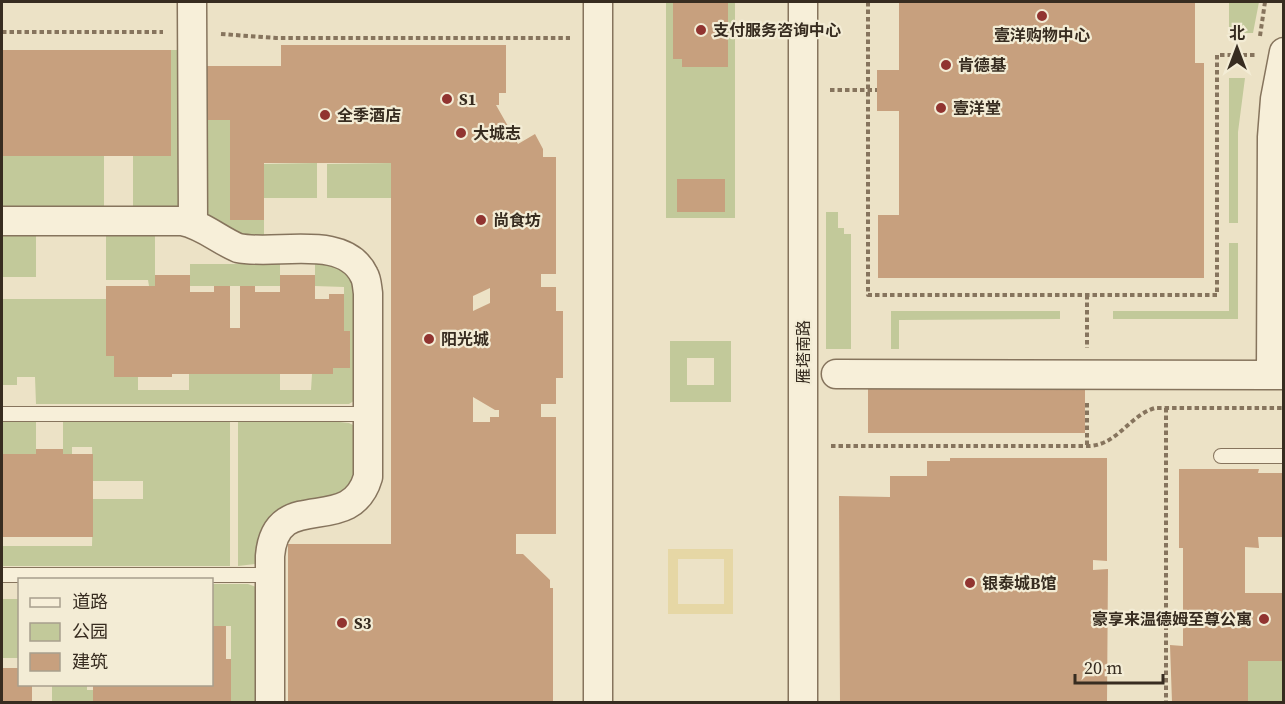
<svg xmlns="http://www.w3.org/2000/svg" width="1285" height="704" viewBox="0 0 1285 704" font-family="'Source Serif 4','Noto Sans SC',serif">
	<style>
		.green { fill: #c2c99a; fill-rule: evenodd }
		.sand { fill: #e6d7a5; fill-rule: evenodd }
		.building { fill: #c7a07e; fill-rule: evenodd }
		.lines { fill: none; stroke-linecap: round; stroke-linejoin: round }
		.lane-casing { stroke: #86745d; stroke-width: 16 }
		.street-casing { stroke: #86745d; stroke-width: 31 }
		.path { stroke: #86745d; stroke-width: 4; stroke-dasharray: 4.5 3; stroke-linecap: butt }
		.lane { stroke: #f7efd9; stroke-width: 14 }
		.street { stroke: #f7efd9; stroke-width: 28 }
		.poi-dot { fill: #913430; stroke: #f3ecd5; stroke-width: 2 }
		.labels { text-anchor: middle; stroke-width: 4.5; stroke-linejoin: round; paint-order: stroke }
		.poi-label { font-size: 16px; font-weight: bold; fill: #372c20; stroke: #f3ecd5; text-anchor: start }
		.street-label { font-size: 16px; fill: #372c20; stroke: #f3ecd5 }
	</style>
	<rect width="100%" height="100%" fill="#ece2c6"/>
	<!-- green -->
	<path class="green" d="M666,2H673V59H682V67H728V2H735V218H666ZM677,179H724V212H677Z
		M1229,2H1259L1253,33H1229Z
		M171,50H183L179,208L133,212V156L171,155Z
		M1229,78H1245L1238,132V223H1229Z
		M201,120H230V220H264V241H245L206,220Z
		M2,156H104V212H2Z
		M317,163V198H264V164Z
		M391,163V198H327V164Z
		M826,212H838V228H844V234H851V349H826Z
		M2,230H36V277H2Z
		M106,230H155V286H149L148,280H106Z
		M1229,243H1238V319H1113V311H1229Z
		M315,259L354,274L357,399L349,404H36L35,377H17V385H2V299H106V356H114V377H138V390H189V374H280V390H311L312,374L333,368H350V331H344V287L315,286Z
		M190,264H280V286H190Z
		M891,311H1060V319L899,320V349H891Z
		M670,341H731V402H670ZM687,358H714V385H687Z
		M2,422H36V454H2Z
		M63,422H230V566H2V546H92L93,499H143V481H93L92,447H72V454H63Z
		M238,422H340L349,423L357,427L358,478L255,564L238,566Z
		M212,584H248L256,587L261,702H231V626H212Z
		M2,599H19V658H2Z
		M1248,661H1283V702H1248Z
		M52,685H87V690H93V702H52Z"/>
	<!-- sand -->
	<path class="sand" d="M668,549H733V614H668ZM678,559H724V604H678Z"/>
	<!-- building -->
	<path class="building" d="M673,2H728V67H682V59H673Z
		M899,2H1195V63H1204V278H878V215H899V111H877V70H899Z
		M281,45H506V93H499V105H496L518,144L535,134L543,149V157H556V274H541V287H556V311H563V378H556V404H541V417H556V534H516V554H523L550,580V588H553V702H288V544H391V163H264V220H230V120H201V66H281ZM490,288V303L473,311V296ZM473,397L495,410H499V417H490V422H473Z
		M2,50H171V156H2Z
		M677,179H725V212H677Z
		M155,275H190V292H214V286H230V328H240V286H255V292H280V275H315V299H329V294H344V331H350V368H333V374H172V377H114V356H106V286H155Z
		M868,378H1085V433H868Z
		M36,449H63V454H93V537H2V454H36Z
		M950,458H1107V561L1093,560V570L1108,569L1107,702H840L839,496L890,497V476H927V461H950Z
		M1179,469H1259L1258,473H1284V537H1258L1259,548L1245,547V593H1284V661H1248V702H1172L1170,645L1183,646V548H1179Z
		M212,626H226V659H231V702H93V684H212Z
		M2,668H20V684H32V702H2Z"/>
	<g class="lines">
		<defs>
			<path id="lane" d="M2,414H368
				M1221,456H1284
				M2,575H270"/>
			<path id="street" d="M192,2L193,223
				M598,2V702
				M803,2V702
				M2,221H182C203,225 219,240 238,248C276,256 344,233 364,275C367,280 367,287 368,293V477C350,539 276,485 270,556V702
				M836,374L1284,375
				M1271,375L1272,137L1275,99L1284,52"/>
		</defs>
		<!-- lane casing -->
		<use href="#lane" class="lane-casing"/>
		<!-- street casing -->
		<use href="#street" class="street-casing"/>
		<!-- path -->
		<path class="path" d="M868,2V295H1217V55H1255
			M2,32H163
			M221,34L276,38H570
			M1260,36L1265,2
			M830,90H877
			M1087,295V348
			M1087,403V446
			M1166,408V702
			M831,446H1090C1118,444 1130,415 1155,408H1284"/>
		<!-- lane -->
		<use href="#lane" class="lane"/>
		<!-- street -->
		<use href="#street" class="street"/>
	</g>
	<!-- markers -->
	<g class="poi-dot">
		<circle cx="1042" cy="16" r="6"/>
		<circle cx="701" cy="30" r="6"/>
		<circle cx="946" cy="65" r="6"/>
		<circle cx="447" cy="99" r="6"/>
		<circle cx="941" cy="108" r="6"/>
		<circle cx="325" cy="115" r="6"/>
		<circle cx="461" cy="133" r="6"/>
		<circle cx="481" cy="220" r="6"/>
		<circle cx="429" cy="339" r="6"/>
		<circle cx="970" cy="583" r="6"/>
		<circle cx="1264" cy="619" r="6"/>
		<circle cx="342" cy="623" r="6"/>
	</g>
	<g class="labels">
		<!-- poi labels -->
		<g class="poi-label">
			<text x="713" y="36">支付服务咨询中心</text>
			<text x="1042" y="41" text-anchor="middle">壹洋购物中心</text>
			<text x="958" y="71">肯德基</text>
			<text x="459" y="105">S1</text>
			<text x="953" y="114">壹洋堂</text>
			<text x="337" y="121">全季酒店</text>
			<text x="473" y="139">大城志</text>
			<text x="493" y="226">尚食坊</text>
			<text x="441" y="345">阳光城</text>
			<text x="982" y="589">银泰城B馆</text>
			<text x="1252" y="625" text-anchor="end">豪享来温德姆至尊公寓</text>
			<text x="354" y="629">S3</text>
		</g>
		<!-- street labels -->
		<g class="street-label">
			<text transform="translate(803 352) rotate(-90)" y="6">雁塔南路</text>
		</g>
	</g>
	<!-- border -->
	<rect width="1285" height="704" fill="none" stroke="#372c20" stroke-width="6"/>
	<!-- legend -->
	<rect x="18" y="578" width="195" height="108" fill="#f3ecd5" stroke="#a89f8d" stroke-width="1.5"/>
	<rect x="30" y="598" width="30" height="9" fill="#f7efd9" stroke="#a89f8d" stroke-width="1.5"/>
	<text x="72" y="608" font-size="18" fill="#372c20">道路</text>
	<rect x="30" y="623" width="30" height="18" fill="#c2c99a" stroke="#a89f8d" stroke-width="1.5"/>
	<text x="72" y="638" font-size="18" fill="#372c20">公园</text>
	<rect x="30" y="653" width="30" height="18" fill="#c7a07e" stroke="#a89f8d" stroke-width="1.5"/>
	<text x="72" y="668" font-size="18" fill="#372c20">建筑</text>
	<!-- north arrow -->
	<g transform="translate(1237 48)" stroke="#f3ecd5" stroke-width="4.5" paint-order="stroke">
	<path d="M0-4.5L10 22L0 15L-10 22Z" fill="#372c20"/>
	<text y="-9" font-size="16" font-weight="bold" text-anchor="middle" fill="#372c20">北</text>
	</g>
	<!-- scale -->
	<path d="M1075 674v9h88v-9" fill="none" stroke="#372c20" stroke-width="3"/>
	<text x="1084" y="674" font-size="18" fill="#372c20" stroke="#f3ecd5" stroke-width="4.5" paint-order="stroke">20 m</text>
</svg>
